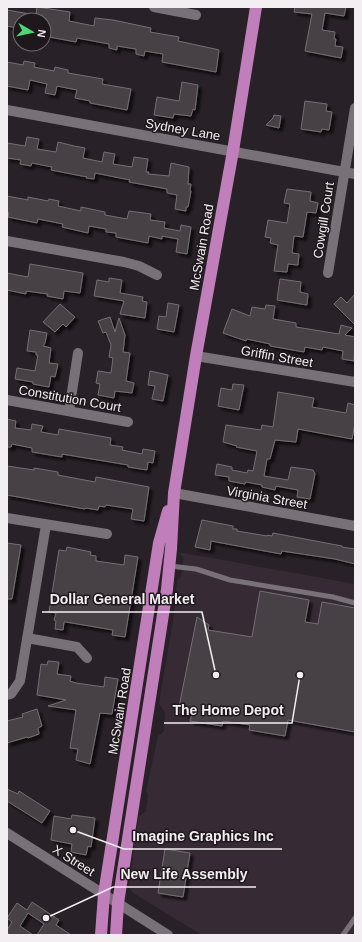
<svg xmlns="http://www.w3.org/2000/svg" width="362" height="942" viewBox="0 0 362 942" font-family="Helvetica,sans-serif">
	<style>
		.built { fill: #362b35 }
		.building { fill: #463f45; stroke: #766e75; filter: url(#shadow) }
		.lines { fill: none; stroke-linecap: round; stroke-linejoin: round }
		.lane { stroke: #797178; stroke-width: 5 }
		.street { stroke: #797178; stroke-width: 10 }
		.primary { stroke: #c07eba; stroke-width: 12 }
		.labels { text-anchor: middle; stroke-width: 3; stroke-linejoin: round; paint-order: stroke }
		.street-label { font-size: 13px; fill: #f2eef1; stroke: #1e181d }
		.leader { fill: none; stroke: #f2eef1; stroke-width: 1.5 }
		.callout-dot { fill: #f2eef1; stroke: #1e181d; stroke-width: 1.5 }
		.callout-label { font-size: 14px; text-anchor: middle; font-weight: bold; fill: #f2eef1; stroke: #1e181d; stroke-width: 3; stroke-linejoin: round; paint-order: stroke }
	</style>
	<defs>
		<filter id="shadow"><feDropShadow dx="3.5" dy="3.5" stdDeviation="1" flood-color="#0009"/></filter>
	</defs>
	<rect width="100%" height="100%" fill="#282127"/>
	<!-- built -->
	<path class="built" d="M178,552L355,584V935H202L133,893L129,887L138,817L146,811L148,794L146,791L158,736L164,731L165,713L159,703L174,615L177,581L181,577L183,558Z"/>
	<!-- building -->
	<path class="building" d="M37,7L70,12L69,21L94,26L95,18L113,20L151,28L150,32L179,37L178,41L215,49L219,50L216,72L162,62L163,54L145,51L144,56L136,54V49L117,46V50L109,48V44L77,38L76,42L44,36V20H19L17,28L7,26V10L36,15Z
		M295,7H346L344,16L325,13L322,30L335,32L334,39H336L335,46L343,47L341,58L305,51L312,14L294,12Z
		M24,61L35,63L34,67L54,71L55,67L68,70V73L103,79L102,84L131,89L127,110L90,103V101L75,98L77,90L57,86L55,95L45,93L47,84L30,80L28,90L7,86V62L23,65Z
		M182,82L198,85L195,110L193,109L191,116L174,114L173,118L154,115L157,97L179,101Z
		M305,101L327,104L326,111L332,112L329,130L322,129L321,132L301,129Z
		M274,115L281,116L279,128L266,125L273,118Z
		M27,137L39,139L37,149L56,152L58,142L74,146L85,148L83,158L102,162L104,152L115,154L113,164L132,167L134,157L148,159L146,172H149L148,174L169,176L171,163L189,167L188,184H191L190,190L191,191L188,207H186V211L175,209L177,195L167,193V189L129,182L130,180L95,173L94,179L86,178L87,177L51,170L52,167L32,163L31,166L20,164L21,160L7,158V143L25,146Z
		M287,189L311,192L310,201L318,203L316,213L307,212L303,237L294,236L292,253L299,254L298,265L288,264L287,272L274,271L278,245L270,243L271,238L265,237L268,220L287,223L290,204L284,203Z
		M7,196L28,200V197L48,201L49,199L59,201L58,206L81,211V207L105,212V215L127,219L129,211L151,214L150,220L165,222L164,228L180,231L181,225L191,227L187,254L176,252L178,239L162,236V239L149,236L148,243L116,237V233L106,232V229L89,226L88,233L62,227L63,224L38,219L37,223L8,217L9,213L7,212Z
		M30,264L83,273L80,293L64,291L63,299L47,296L48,294L26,291V294L7,290V273L28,277Z
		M109,278L122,280L120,293L143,297L142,301L147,302L145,318L120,314L124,301L94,296L97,280L109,282Z
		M280,279L301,282L300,292L308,294L307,305L277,300Z
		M355,294V325L334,304L341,297L347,303Z
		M168,303L179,305L174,332L157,329L159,316L166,317Z
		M60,304L75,317L66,327L63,324L55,332L43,322Z
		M266,305L275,306L273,319L296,323V327L339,334L341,325L352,328L345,335L355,337L354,361L342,359L343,351L323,347L322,350L305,347L304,352L270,346V344L247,339L246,341L223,333L232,309L250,316L252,307L265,309Z
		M110,317L115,332L119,318L125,335L123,352L130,353L126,381L134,383L132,393L115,391L114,398L98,395L100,384L96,383L98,371L111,373L113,358L109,357L111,345L106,332L103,333L98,321Z
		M30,330L47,333L45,343L43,346L51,348L49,363L58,364L55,377L51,376L49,387L33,384V382L15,379L17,368L35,371L38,355H36V352L27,351Z
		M150,371L168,375L163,401L152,399L155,386L148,385Z
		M233,384L244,385L239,410L218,406L221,388L232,390Z
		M278,392L314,398L312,407L346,413L348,403L355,405V423L352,439L298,429L296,442L275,440L270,459H267L264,476L288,480L291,467L313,470L315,474L310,499L297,497L298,490L276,486L275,490L262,487V485L246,482L245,484L229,481V477L215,475L217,464L232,467V470L247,473L248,470L253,471L257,451L236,447L237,446L223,442L226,425L261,430L262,425L273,427Z
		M7,419L16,421L15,428L31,430L32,424L43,426L41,432L58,435L59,429L111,438L110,445L123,447L122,450L142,454L143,449L155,451L153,463L148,462L147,470L128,467V465L62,454V457L32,452V448L12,444L11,447H7Z
		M7,466L34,470V468L58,472V475L95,482L96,477L149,487L144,521L131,519L133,509L106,505L105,507L99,506L98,510L86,508L85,509L7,495Z
		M202,520L233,526V529H237V531L267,536V535L272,536L273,533L342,546V547L355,549V564L335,559L282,551L281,554L211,541L210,550L195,547Z
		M7,543L21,545L12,599H7Z
		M67,547L91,552L90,555L96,556V561L124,565L125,555L138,557L125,637L112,635L113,630L66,622H64L63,630L55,629L56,621L54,620L56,613L49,612L59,550L66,551Z
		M260,591L309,600L305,622L318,624L322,602L355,608V732L288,720L285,736L249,730L250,725L223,721L222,726L190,721L192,714L178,712L197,617L209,625L208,630L252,637Z
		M48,661L59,662L57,674L71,676L70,681L76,683L104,687L105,677L118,679L112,714L100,713L90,764L76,760L78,749L70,748L76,710L48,706L66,700L37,695L41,664L47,665Z
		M37,709L42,726L38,728L39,734L28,738L27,737L7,743V721L23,717L22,714Z
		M7,789L18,794L19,791L50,811L42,823L7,801Z
		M72,815L95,818L91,847L88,846L86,855L71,852L72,844L51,840L54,816L71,819Z
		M165,849L190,853L183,897L158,893Z
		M32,902L59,920L56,925L71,935H37L44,924L28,913L20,926L33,935H10L7,933V930L12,922L7,918L17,903L27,910Z"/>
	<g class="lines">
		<!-- lane -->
		<path class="lane" d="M170,566L196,569L230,580L333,597L355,603
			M343,935L355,918"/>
		<!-- street -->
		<path class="street" d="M154,7L196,15
			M7,110L355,174
			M7,241L124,262L139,266L157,275
			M328,273L355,108
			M196,356L355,382
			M7,400L128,422
			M69,411L78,353
			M174,493L355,526
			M7,518L107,534
			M27,638L77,647L87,658
			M7,695L11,694L20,681L46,525
			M7,833L168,935"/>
		<!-- primary -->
		<path class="primary" d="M101,935L104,894L159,543L168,511
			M116,935L118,903L167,589L171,549L174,493L196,356L233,151L256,7"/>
	</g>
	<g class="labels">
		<!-- street labels -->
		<g class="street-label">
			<text transform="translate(183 129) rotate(10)" y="5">Sydney Lane</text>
			<text transform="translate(323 220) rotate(-81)" y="5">Cowgill Court</text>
			<text transform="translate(201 247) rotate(-80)" y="5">McSwain Road</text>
			<text transform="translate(277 356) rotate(10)" y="5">Griffin Street</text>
			<text transform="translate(70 398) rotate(10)" y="5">Constitution Court</text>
			<text transform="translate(267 497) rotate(10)" y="5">Virginia Street</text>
			<text transform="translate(119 711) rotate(-81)" y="5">McSwain Road</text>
			<text transform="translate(74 860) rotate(32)" y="5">X Street</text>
		</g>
	</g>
	<!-- callouts -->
	<path class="leader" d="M216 675L202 612H42M300 675L292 723H164M73 830L124 849H282M46 918L113 887H256"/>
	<g class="callout-dot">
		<circle cx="216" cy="675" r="4"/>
		<circle cx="300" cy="675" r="4"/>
		<circle cx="73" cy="830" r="4"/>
		<circle cx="46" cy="918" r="4"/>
	</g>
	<g class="callout-label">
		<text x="122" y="604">Dollar General Market</text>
		<text x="228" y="715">The Home Depot</text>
		<text x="203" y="841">Imagine Graphics Inc</text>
		<text x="184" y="879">New Life Assembly</text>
	</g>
	<!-- border -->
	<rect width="362" height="942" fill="none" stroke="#f2eef1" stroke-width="16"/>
	<!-- north arrow -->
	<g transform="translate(32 32) rotate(99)"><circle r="19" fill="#1e181d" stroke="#736e72"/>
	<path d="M0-3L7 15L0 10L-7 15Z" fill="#4cd676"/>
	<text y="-6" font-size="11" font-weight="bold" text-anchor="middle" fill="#f2eef1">N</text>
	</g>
</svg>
